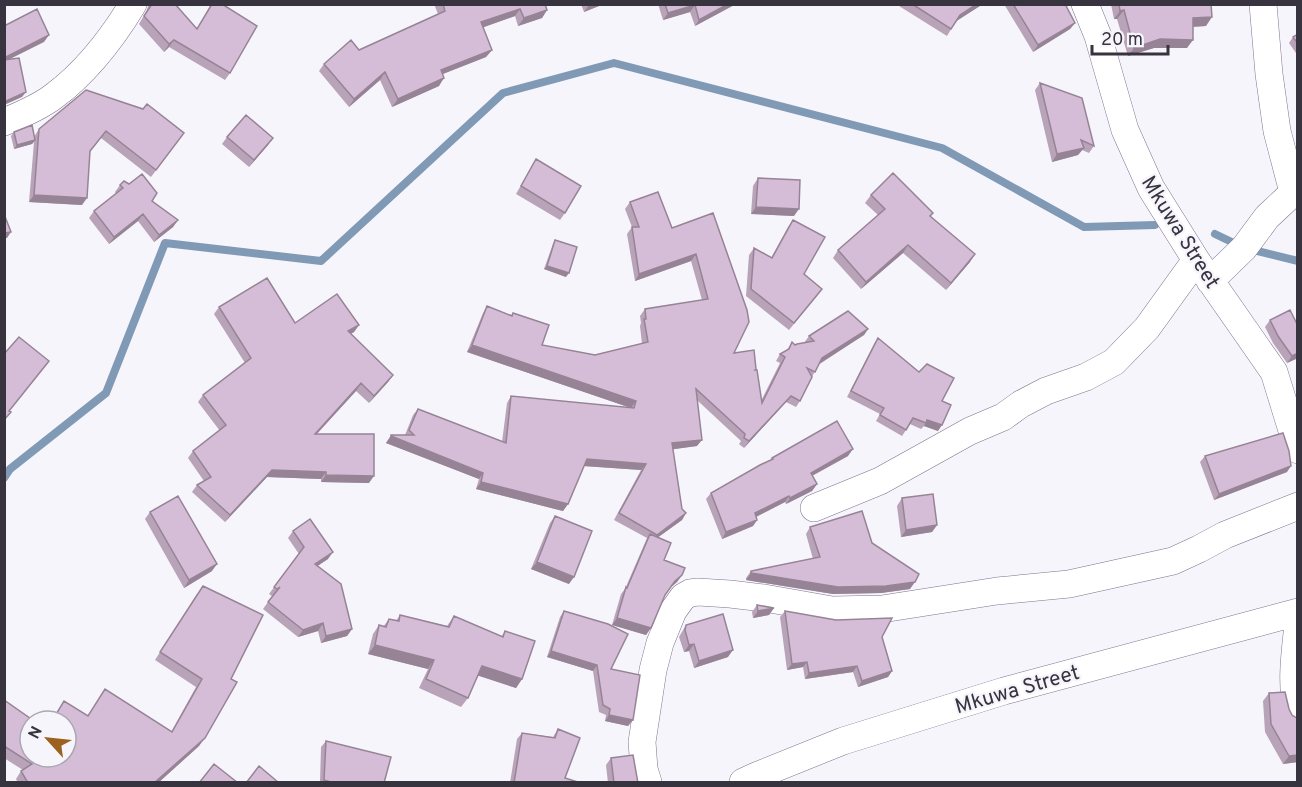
<svg xmlns="http://www.w3.org/2000/svg" width="1302" height="787" viewBox="0 0 1302 787" font-family="Overpass,sans-serif">
	<style>
		.lines { fill: none; stroke-linecap: round; stroke-linejoin: round }
		.stream { stroke: #809ab6; stroke-width: 8 }
		.minor-casing { stroke: #7d738f; stroke-width: 28 }
		.minor { stroke: #fff; stroke-width: 27 }
		.wall { fill: #b8a3b9 }
		.shaded-wall { fill: #968496 }
		.building { fill: #d6bdd7; stroke: #968496; stroke-width: 1.5 }
		.labels { text-anchor: middle; stroke-width: 4.5; stroke-linejoin: round; paint-order: stroke }
		.street-label { font-size: 21px; fill: #37333f; stroke: #f7f5fc }
	</style>
	<rect width="100%" height="100%" fill="#f7f5fc"/>
	<g class="lines">
		<!-- stream -->
		<path class="stream" d="M1215,234L1238,245
			M1249,249L1298,261
			M4,478L10,469L106,393L165,243L321,261L503,93L614,63L942,148L1084,227L1155,225"/>
		<defs>
			<path id="minor" d="M1085,4L1098,36L1125,130L1151,188L1196,260L1274,372L1298,450
				M1263,4L1269,74L1277,131L1293,192
				M4,122C21,115 40,107 54,96C85,73 113,37 133,4
				M1210,281L1244,248L1267,217L1298,188
				M814,508L880,481L970,431L1003,417L1021,404L1046,391L1086,377L1114,362L1147,328L1196,260
				M1298,625C1295,652 1290,686 1298,713
				M648,782L644,769L642,742L653,670L660,643L673,611L683,597L690,593L698,592L730,594L764,598L832,610L882,609L997,591L1069,584L1173,561L1199,549L1225,535L1298,506
				M743,782L756,776L843,741L1004,691L1298,612"/>
		</defs>
		<!-- minor casing -->
		<use href="#minor" class="minor-casing"/>
		<!-- minor -->
		<use href="#minor" class="minor"/>
	</g>
	<!-- wall -->
	<path class="wall" d="M149,4H175L197,29L211,4L230,73L225,80L169,47L164,52L139,24L146,12Z
		M434,4H545L547,10L542,18L518,26L515,16L483,27L492,50L486,57L443,74L439,86L392,107L380,80L349,107L319,71L324,64L359,50L438,14Z
		M581,4H604L584,12Z
		M658,4H736L695,26L690,12L663,20Z
		M900,4H983L956,21L947,36L899,6Z
		M1004,4H1065L1075,23L1070,29L1033,52Z
		M1111,4H1211L1206,26L1193,27L1187,48H1154L1128,56L1117,19H1114Z
		M1298,34V56L1289,43L1293,37Z
		M1040,83L1094,146L1089,153L1082,150L1078,155L1052,162L1035,90Z
		M39,129L184,133L151,177L101,138L90,152L82,205L29,202L34,142L32,144L14,149L11,136L14,132L34,137Z
		M227,137L268,145L249,167L222,144Z
		M536,159L565,213L560,220L516,194Z
		M758,178L794,216L751,214L753,186Z
		M120,185L152,201L178,220L173,227L154,242L138,221L109,244L89,218L94,211L116,194L115,192Z
		M871,195L931,217L970,262L946,290L903,253L861,289L833,258L838,250L878,215L865,203Z
		M630,202L672,228L713,213L734,353L761,401L780,363L776,361L780,354L787,350L792,342L795,345L804,343L809,336L868,329L864,335L819,363L800,401L796,407L786,402L744,448L739,444L741,441L698,401L697,446L673,449L682,509L686,513L682,520L658,537L664,560L682,575L677,582L670,588L665,595L646,635L612,625L621,594L625,589L647,538L614,520L641,470L584,466L568,504L563,511L476,489L479,479L386,443L391,435H405L413,415L418,409L502,442L507,403L511,396L631,408L467,352L483,313L487,306L511,315L513,313L542,345L595,355L642,344L640,326L641,323L640,316L645,309L702,300L691,261L635,281L627,234L632,227L625,209Z
		M793,220L804,274L817,296L789,330L746,296L749,255L754,248L771,258L788,227Z
		M555,240L566,277L544,269L553,244Z
		M219,307L295,323L359,325L354,332L351,334L393,375L388,382L369,403L356,391L317,434L369,483L321,482V479L267,477L225,522L192,492L197,485L204,481L188,458L193,451L220,431L198,402L203,395L245,363L214,314Z
		M1270,320L1298,326V358L1287,363L1273,343L1265,327Z
		M878,338L942,401L938,431L924,426L921,429L910,424L902,436L876,421L880,414L847,397L874,344Z
		M848,456L812,476L817,484L812,491L786,504L785,502L756,517L757,520L753,526L722,539L706,499L711,493L770,461L772,458Z
		M1205,456L1287,472L1214,500L1200,462Z
		M902,498L937,525L932,532L901,537L897,506Z
		M150,512L212,571L184,588L145,519Z
		M555,516L569,584L531,569L550,523Z
		M810,527L872,543L910,589L881,593L833,594L746,580V578L751,571L813,559L806,534Z
		M293,531L328,559L317,566L352,629L347,636L321,643L318,631L298,637L263,609L273,595L272,596L269,594L299,554L288,538Z
		M197,594L231,679L199,746L158,783H18L16,779L21,771L23,770L4,758V700L30,757L66,721H51L64,701L87,716L171,732L196,687L155,660Z
		M757,605L774,608L769,615L753,618L752,612Z
		M564,611L611,669L633,720L628,726L605,721L606,715L599,712L593,671L547,657L560,617Z
		M785,611L882,637L892,671L888,677L858,687L853,672L805,679L803,667L787,670L780,617Z
		M400,615L447,626L454,616L501,637L505,631L522,679L516,688L478,675L468,698L461,707L419,688L428,669L368,654L373,634L379,625L383,627L389,619L396,621Z
		M686,625L728,657L694,668L689,651L684,652L679,637Z
		M1269,693L1298,762L1283,764L1265,732L1263,701Z
		M558,729L565,778L581,783H510L517,739L522,733L553,737Z
		M326,741L384,783H320L321,747Z
		M611,758L638,783H608L606,765Z"/>
	<!-- shaded-wall -->
	<path class="shaded-wall" d="M591,4H604L584,12L589,5Z
		M728,4H736L695,26L699,20Z
		M977,4H983L955,22L960,15Z
		M695,5L690,12L663,20L668,13Z
		M520,9L515,16L476,30L481,22Z
		M547,10L542,18L518,26L524,18Z
		M1124,10L1117,19H1114L1120,11Z
		M1212,17L1206,26L1187,27L1193,18Z
		M1075,23L1070,29L1033,52L1038,45Z
		M49,35L44,42L4,62L6,57Z
		M1160,39L1193,40L1187,48H1154L1128,56L1134,48Z
		M174,40L169,47L164,52L169,44Z
		M492,50L486,57L435,77L441,70Z
		M385,72L380,80L349,107L354,99Z
		M444,78L439,86L392,107L398,99Z
		M26,92L22,97L4,105V102Z
		M273,138L268,145L249,167L254,160Z
		M35,140L32,144L14,149L17,145Z
		M1084,148L1078,155L1052,162L1057,154Z
		M34,195L87,198L82,205L29,202Z
		M756,207L799,209L794,216L751,214Z
		M143,214L138,221L109,244L114,237Z
		M178,220L173,227L154,242L159,235Z
		M11,232L7,238H4V233Z
		M908,245L903,253L861,289L866,282Z
		M696,254L691,261L635,281L639,274Z
		M975,254L970,262L946,290L951,283Z
		M547,266L569,273L566,277L544,269Z
		M359,325L354,332L343,338L348,331Z
		M868,329L864,335L818,365L822,358Z
		M472,345L636,401L631,408L467,352Z
		M1298,353V358L1287,363L1292,356Z
		M393,375L388,382L369,403L374,396Z
		M361,383L356,391L310,441L315,434Z
		M791,396L786,402L744,448L749,441Z
		M927,420L942,425L938,431L924,426Z
		M391,436L483,473L479,479L386,443Z
		M702,440L697,446L668,450L672,443Z
		M853,449L848,456L806,479L811,473Z
		M587,459L646,464L641,470L583,466Z
		M1291,466L1287,472L1214,500L1219,494Z
		M272,470L326,472L321,479L267,477L225,522L230,515Z
		M326,475L374,476L369,483L321,482Z
		M481,482L568,504L563,511L476,489Z
		M817,484L812,491L786,504L790,498Z
		M789,496L785,502L750,520L755,513Z
		M686,513L682,520L653,541L657,535Z
		M757,520L753,526L722,539L726,532Z
		M937,525L932,532L901,537L906,530Z
		M333,552L328,559L310,571L315,564Z
		M537,562L574,577L569,584L531,569Z
		M217,564L212,571L184,588L189,580Z
		M751,573L915,582L910,589L881,593L833,594L746,580Z
		M682,575L677,582L670,588L675,581Z
		M774,608L769,615L753,618L758,611Z
		M617,618L651,628L646,635L612,625Z
		M323,623L318,631L298,637L303,630Z
		M352,629L347,636L321,643L326,636Z
		M694,644L689,651L684,652L689,645Z
		M375,645L434,660L428,669L368,654Z
		M733,650L728,657L694,668L699,661Z
		M551,651L597,665L593,671L547,657Z
		M807,662L803,667L787,670L792,664Z
		M482,666L522,679L516,688L476,675Z
		M857,666L853,672L805,679L809,673Z
		M892,671L888,677L858,687L862,681Z
		M609,715L633,720L628,726L605,721Z
		M205,738L199,746L158,783H154Z
		M1298,755V762L1283,764L1289,756Z"/>
	<!-- building -->
	<path class="building" d="M152,4H175L197,29L212,4H222L257,26L230,73L174,40L169,44L144,16Z
		M443,4H545L547,10L524,18L520,9L481,22L492,50L441,70L444,78L398,99L385,72L354,99L324,64L351,40L359,50L445,11Z
		M665,4H728L699,20L695,5L668,13Z
		M912,4H977L960,15L951,29Z
		M1013,4H1065L1075,23L1038,45Z
		M1119,4H1211L1212,17L1193,18V40L1160,39L1134,48L1124,10L1120,11Z
		M37,9L49,35L6,57L4,55V26Z
		M1298,34V44L1293,37Z
		M19,58L26,92L4,102V60Z
		M1040,83L1082,98L1094,146L1081,140L1084,148L1057,154Z
		M86,90L143,109L147,104L184,133L156,170L106,131L90,151L87,198L34,195L39,129Z
		M246,115L273,138L254,160L227,137Z
		M32,125L35,140L17,145L14,132Z
		M536,159L581,186L565,213L521,186Z
		M893,173L933,213L930,216L975,254L951,283L908,245L866,282L838,250L885,209L871,195Z
		M142,174L157,193L152,201L178,220L159,235L143,214L114,237L94,211L123,188L120,185L124,181L129,184Z
		M758,178L800,180L799,209L756,207Z
		M658,192L672,228L713,213L747,310L749,322L734,353L754,350L756,369L755,370H757L762,403L785,357L780,354L789,349L792,342L795,345L797,344L814,341L809,336L848,311L868,329L822,358L815,372L807,368L812,377L800,401L791,396L749,441L744,438L745,434L696,389L702,440L672,443L682,509L686,513L657,535L619,513L646,464L587,459L568,504L481,482L483,473L391,436V435H414L409,430L418,409L506,443L511,396L634,408L636,401L472,345L487,306L512,316L513,313L549,325L542,345L595,355L648,342L644,319H646L645,309L708,299L696,254L639,274L632,227H639L630,202Z
		M4,214L11,232L4,233Z
		M793,220L825,237L804,274L822,289L794,323L751,289L754,248L772,258Z
		M555,240L577,247L569,273L547,266Z
		M267,278L295,323L337,294L359,325L348,331L393,375L374,396L361,383L315,434H374V476L326,475V472L272,470L230,515L197,485L211,477L193,451L226,425L203,395L251,358L219,307Z
		M1290,310L1298,326V353L1292,356L1278,336L1270,320Z
		M19,337L49,361L9,411L11,412L4,420V354Z
		M878,338L919,372L927,364L954,378L942,401L951,405L942,425L927,420L926,423L913,418L906,430L880,415L884,408L851,391Z
		M837,421L853,449L811,473L817,484L790,498L789,496L755,513L757,520L726,532L711,493L760,465L773,459L772,458Z
		M1283,433L1289,451L1291,466L1219,494L1205,456Z
		M933,494L937,525L906,530L902,498Z
		M178,496L217,564L189,580L150,512Z
		M862,511L872,543L919,574L915,582L886,586L838,587L751,573V571L820,557L810,527Z
		M555,516L592,531L574,577L537,562Z
		M310,519L333,552L315,564L341,584L352,629L326,636L323,623L303,630L268,602L280,587L277,589L274,587L304,547L293,531Z
		M650,534L671,543L664,560L685,568L682,575L675,581L665,595L651,628L617,618L626,587L627,588Z
		M203,586L263,615L231,679L237,682L205,738L154,783H28L21,771L32,764L4,746V700L34,721H30V757H66V721H52L64,701L88,716L105,689L172,732L202,679L160,652Z
		M757,605L774,608L758,611Z
		M564,611L608,624L628,634L611,669L640,675L633,720L609,715L610,709L603,705L597,665L551,651Z
		M785,611L836,620L892,618L882,637L892,671L862,681L857,666L809,673L807,662L792,664Z
		M723,614L733,650L699,661L694,644L689,645L685,630L686,625Z
		M400,615L449,627L454,616L503,637L505,631L535,641L522,679L482,666L468,698L426,679L434,660L375,645L379,625L386,627L389,619L399,621Z
		M1285,692L1289,709L1292,715L1298,719V755L1289,756L1271,724L1269,693Z
		M558,729L580,738L565,778L581,783H514L522,733L555,738Z
		M326,741L391,757L384,783H334L324,780Z
		M633,755L638,783H614L611,758Z
		M214,764L238,783H199Z
		M259,766L279,783H246Z"/>
	<g class="labels">
		<!-- street labels -->
		<g class="street-label">
			<text transform="translate(1181 232) rotate(58)" y="7">Mkuwa Street</text>
			<text transform="translate(1017 689) rotate(-16)" y="7">Mkuwa Street</text>
		</g>
	</g>
	<!-- border -->
	<rect width="1302" height="787" fill="none" stroke="#37333f" stroke-width="12"/>
	<!-- north arrow -->
	<g transform="translate(48 739) rotate(297)"><circle r="28" fill="#f7f5fc" stroke="#aaa7b0" stroke-width="1.5"/>
	<path d="M0-4.5L10 22L0 15L-10 22Z" fill="#9a611f"/>
	<text y="-9" font-size="16" font-weight="bold" text-anchor="middle" fill="#37333f">N</text>
	</g>
	<!-- scale -->
	<path d="M1092 45v9h76v-9" fill="none" stroke="#37333f" stroke-width="3"/>
	<text x="1101" y="45" font-size="18" fill="#37333f" stroke="#f7f5fc" stroke-width="4.5" paint-order="stroke">20 m</text>
</svg>
